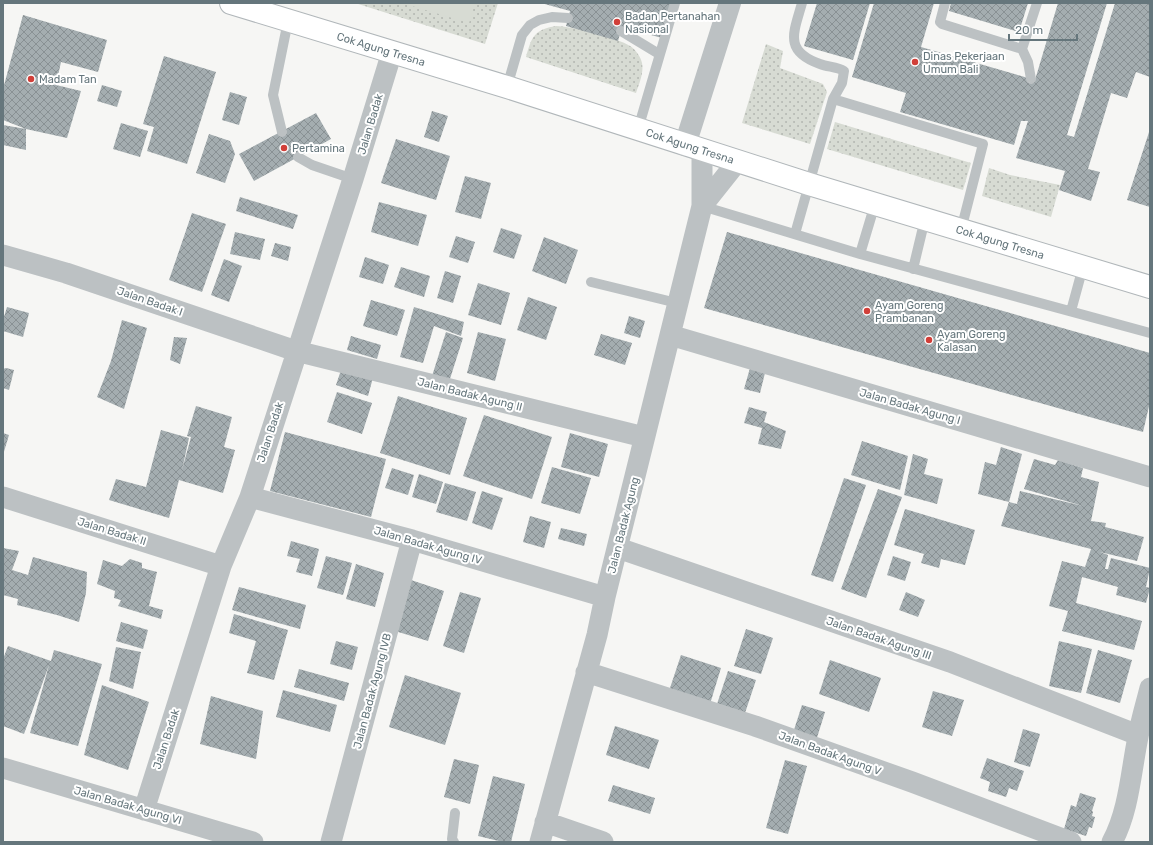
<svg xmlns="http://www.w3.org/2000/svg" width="1153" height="845" viewBox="0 0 1153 845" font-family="Rubik,sans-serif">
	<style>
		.grass { fill: url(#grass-dots) }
		.pitch { fill: #d7dbd3 }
		.building { fill: url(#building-cross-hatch) }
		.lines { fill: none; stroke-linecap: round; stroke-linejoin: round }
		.secondary-casing { stroke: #b1b7ba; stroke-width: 24 }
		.service { stroke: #bcc1c3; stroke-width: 10 }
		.minor { stroke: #bcc1c3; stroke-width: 21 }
		.tertiary { stroke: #bcc1c3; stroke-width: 22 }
		.secondary { stroke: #fff; stroke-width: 22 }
		.poi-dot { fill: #d13f39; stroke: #fff; stroke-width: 1.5 }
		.labels { text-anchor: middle; stroke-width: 4; stroke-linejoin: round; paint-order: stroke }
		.poi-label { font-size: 11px; fill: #65767c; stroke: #fff; text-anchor: start }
		.street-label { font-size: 11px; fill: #65767c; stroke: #fff }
	</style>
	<defs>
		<pattern id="grass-dots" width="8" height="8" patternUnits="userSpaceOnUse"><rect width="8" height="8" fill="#d7dbd3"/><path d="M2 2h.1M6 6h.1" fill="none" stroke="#b2b6b0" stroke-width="1.8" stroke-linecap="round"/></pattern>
		<pattern id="building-cross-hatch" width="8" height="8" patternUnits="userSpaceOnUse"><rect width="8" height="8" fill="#a4adb0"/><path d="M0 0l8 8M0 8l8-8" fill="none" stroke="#899194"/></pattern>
	</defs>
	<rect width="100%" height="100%" fill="#f6f6f4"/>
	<!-- grass -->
	<path class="grass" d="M355,3H498L485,44Z
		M556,26C571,26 618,38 630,46C635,49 641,57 642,63C644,73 639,84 636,93L526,57C532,36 534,30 556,26Z
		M766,44L783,51L780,68L823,84L827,92L810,144L742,123Z
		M835,122L971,163L963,190L827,149Z
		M989,168L1010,175L1060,185L1051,217L982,196Z"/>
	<!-- pitch -->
	<path class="pitch" d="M402,3H475L469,23Z"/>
	<!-- building -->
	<path class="building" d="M541,3H671L662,38L622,27L618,41L566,26L570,11Z
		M817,3H870L853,60L804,46Z
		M874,3H934L921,47L1035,80L1058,3H1107L1067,135L1074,137L1115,3H1150V77L1136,72L1127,98L1111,93L1088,169L1100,172L1091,201L1059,190L1065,171L1016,158L1028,121H1021L1014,145L900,112L906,93L852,77Z
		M951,3H1028L1019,32L949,11Z
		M23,15L107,40L98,72L61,62L56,85L81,91L67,138L26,129L3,120V89Z
		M164,56L216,72L187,164L147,151L154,127L143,124Z
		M102,85L122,91L117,107L97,101Z
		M230,92L247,97L239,125L222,120Z
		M432,111L448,116L439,142L424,137Z
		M316,113L331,139L254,181L239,154Z
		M121,123L148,131L140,157L113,149Z
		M3,125L26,129V150L3,145Z
		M1150,129V207L1127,200Z
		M209,134L230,141L235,154L225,183L196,173Z
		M396,139L450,156L436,200L381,183Z
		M465,176L491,183L481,219L455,212Z
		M240,197L298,215L293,229L236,211Z
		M379,202L427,215L418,246L371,232Z
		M192,213L226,224L202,292L169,280Z
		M501,228L522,235L514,259L493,252Z
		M235,232L265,239L260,260L230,254Z
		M727,232L1150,353V402L1143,432L704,308Z
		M456,236L475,242L468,263L449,257Z
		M544,237L578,250L566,284L532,271Z
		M275,243L291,247L288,261L271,256Z
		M365,257L389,265L383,284L359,277Z
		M224,259L242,266L229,302L211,295Z
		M401,267L430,276L424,297L394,287Z
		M445,271L461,276L453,303L437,298Z
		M478,283L510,293L501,325L468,315Z
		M528,297L557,307L546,340L517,330Z
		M371,300L405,310L397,336L363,326Z
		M7,307L29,313L23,337L3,331V320Z
		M414,307L464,322L461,336L434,326L423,363L400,357Z
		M629,316L645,321L640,338L624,333Z
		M122,320L147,328L124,409L97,397L111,361Z
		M446,332L463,338L449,382L432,376Z
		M478,332L506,339L495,381L467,373Z
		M601,334L632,343L625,365L594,355Z
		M351,336L381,345L377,359L347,350Z
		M174,337L187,338L180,364L170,360Z
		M343,364L374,374L368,396L336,385Z
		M6,368L14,370L9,390L3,388V369Z
		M750,368L765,373L760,393L744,389Z
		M337,392L372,403L362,434L327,422Z
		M398,396L467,418L450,475L380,453Z
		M196,406L232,417L224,447L235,450L223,493L179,480L169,518L109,500L116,479L146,487L161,430L189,438L182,470L191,437L187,436Z
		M749,407L767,412L764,422L786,431L781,449L758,444L762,428L744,423Z
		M484,415L552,437L532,499L463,476Z
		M285,432L386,459L371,517L270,491Z
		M3,433L9,435L3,455Z
		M570,433L608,444L599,477L561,467Z
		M862,441L908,456L900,490L851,475Z
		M1001,447L1022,454L1009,502L978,494L985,462L996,465Z
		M913,454L928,459L924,474L943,479L937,504L904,495Z
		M1034,459L1055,465L1058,460L1083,468L1081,477L1099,482L1091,521L1106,523L1105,527L1144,537L1137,561L1100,552L1108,555L1105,569H1108L1111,558L1150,568L1146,587L1150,588L1146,603L1116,595L1118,587L1082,577L1076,603L1142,621L1134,650L1062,631L1068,611L1049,606L1062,561L1085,567L1091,549L1001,526L1009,502L1017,504L1020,491L1083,506L1024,489Z
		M552,467L591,478L580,514L541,503Z
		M392,468L414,475L408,495L385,488Z
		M419,474L443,482L436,504L412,497Z
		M844,478L866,485L833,582L811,575Z
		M445,483L476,492L467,521L436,512Z
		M878,489L902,497L866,598L841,589Z
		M482,491L503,498L492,530L472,523Z
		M905,509L975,530L965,565L941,559L939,568L921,563L924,554L894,545Z
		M530,516L551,522L544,548L523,542Z
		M561,528L587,534L584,546L558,539Z
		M291,541L319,549L312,576L296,572L300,559L287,556Z
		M3,548L19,551L12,570L28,575L33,557L87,572L86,593L79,622L57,615L17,605L18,599L3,595Z
		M326,556L352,563L343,595L317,588Z
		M893,556L911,562L905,581L887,575Z
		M130,559L142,563V568L157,572L149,606L163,610L161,619L118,606L121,600L114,598L115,591L97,584L103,560L122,566Z
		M356,564L384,573L375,607L346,599Z
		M411,580L444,591L428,641L395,631Z
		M239,587L306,605L300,629L232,610Z
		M460,592L481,598L464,653L443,646Z
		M906,592L925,600L918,617L899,610Z
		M234,614L288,630L274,680L247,673L256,641L229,633Z
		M121,622L148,630L143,649L116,641Z
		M746,629L773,638L761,674L734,666Z
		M336,641L358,647L352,670L330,664Z
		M1059,641L1092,649L1081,693L1049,686Z
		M8,646L51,661L54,650L102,664L78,746L30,733L49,665L24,734L3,726V659Z
		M116,647L141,652L133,689L109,681Z
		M1098,650L1132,660L1120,703L1086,693Z
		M681,655L721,668L710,704L669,691Z
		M830,660L881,678L869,712L819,694Z
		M299,669L349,683L344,701L294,687Z
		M728,671L756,680L744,716L716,707Z
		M405,675L461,693L445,745L389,727Z
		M102,685L149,702L128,770L84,755Z
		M283,690L337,705L330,732L276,717Z
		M933,691L964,700L952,736L922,727Z
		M211,696L263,711L256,759L200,744Z
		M802,705L825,712L815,744L792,736Z
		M615,726L659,740L649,769L606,755Z
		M1023,729L1040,734L1030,767L1014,762Z
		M987,758L1024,771L1017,791L1009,788L1006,797L988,791L990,782L980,778Z
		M454,759L479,765L470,804L444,797Z
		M785,760L807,766L788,834L766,828Z
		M493,776L525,784L511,842H503L478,836Z
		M613,785L655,798L650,814L608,801Z
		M1080,793L1096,798L1092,811L1093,812L1092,816L1095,817L1092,828L1089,827L1086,836L1064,829L1071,805L1076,807Z"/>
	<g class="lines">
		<defs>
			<path id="secondary" d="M231,3L507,87L809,184L1150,287"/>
		</defs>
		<!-- secondary casing -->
		<use href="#secondary" class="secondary-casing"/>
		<!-- service -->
		<path class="service" d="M802,3C794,32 783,51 820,64C828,67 837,67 844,71L842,83L833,99
			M945,3L940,22L942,24L1022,49
			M621,31L659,54
			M1031,79L1028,62L1022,49L1037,3
			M507,87L522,35L530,25L539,20L552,17L568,18
			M638,129L675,3
			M282,132L273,95L288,21
			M298,157L312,165L353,179
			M702,206L860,254L1150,333
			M795,234L833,99L983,144L961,230
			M860,254L875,204
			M913,269L925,219
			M591,282L677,303
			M1071,311L1083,267
			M454,842L452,839L455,813"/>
		<!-- minor -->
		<path class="minor" d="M702,206L737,162
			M3,255L66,273L296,351L644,437
			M670,335L1150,477
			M3,497L221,566
			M250,497L412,540L605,597
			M618,548L950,662L1138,735
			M586,672L755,726L912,782L1071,842
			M3,768L253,842
			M144,810L221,566L250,497L353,179L392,52
			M545,822L603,842
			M331,842L412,540
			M540,842L597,635L605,597L702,206V150
			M1112,842C1129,811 1131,771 1138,737C1141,720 1146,704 1150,688"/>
		<!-- tertiary -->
		<path class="tertiary" d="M685,145L730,3"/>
		<!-- secondary -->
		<use href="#secondary" class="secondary"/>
	</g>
	<!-- markers -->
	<g class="poi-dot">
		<circle cx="617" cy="22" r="4"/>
		<circle cx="915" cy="62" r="4"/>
		<circle cx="31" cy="79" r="4"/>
		<circle cx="284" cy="148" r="4"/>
		<circle cx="867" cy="311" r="4"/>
		<circle cx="929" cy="340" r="4"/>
	</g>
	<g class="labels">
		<!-- poi labels -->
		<g class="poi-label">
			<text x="625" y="20">Badan Pertanahan<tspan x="625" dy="13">Nasional</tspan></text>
			<text x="923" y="60">Dinas Pekerjaan<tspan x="923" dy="13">Umum Bali</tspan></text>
			<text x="39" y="83">Madam Tan</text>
			<text x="292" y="152">Pertamina</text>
			<text x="875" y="309">Ayam Goreng<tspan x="875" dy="13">Prambanan</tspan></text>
			<text x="937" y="338">Ayam Goreng<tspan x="937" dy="13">Kalasan</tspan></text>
		</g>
		<!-- street labels -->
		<g class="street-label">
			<text transform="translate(381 49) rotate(17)" y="4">Cok Agung Tresna</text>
			<text transform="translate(370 124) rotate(-73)" y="4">Jalan Badak</text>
			<text transform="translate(690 146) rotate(18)" y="4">Cok Agung Tresna</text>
			<text transform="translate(1000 242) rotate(17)" y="4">Cok Agung Tresna</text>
			<text transform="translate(150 301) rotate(19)" y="4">Jalan Badak I</text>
			<text transform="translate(470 394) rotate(14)" y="4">Jalan Badak Agung II</text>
			<text transform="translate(910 406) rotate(16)" y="4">Jalan Badak Agung I</text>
			<text transform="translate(270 432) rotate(-72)" y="4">Jalan Badak</text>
			<text transform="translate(623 525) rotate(-76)" y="4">Jalan Badak Agung</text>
			<text transform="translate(112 531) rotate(17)" y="4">Jalan Badak II</text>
			<text transform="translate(428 545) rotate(16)" y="4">Jalan Badak Agung IV</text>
			<text transform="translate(879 638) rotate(19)" y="4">Jalan Badak Agung III</text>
			<text transform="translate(372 691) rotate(-75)" y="4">Jalan Badak Agung IVB</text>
			<text transform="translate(166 739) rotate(-72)" y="4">Jalan Badak</text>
			<text transform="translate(830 753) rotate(20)" y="4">Jalan Badak Agung V</text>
			<text transform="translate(128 805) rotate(16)" y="4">Jalan Badak Agung VI</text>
		</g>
	</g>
	<!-- border -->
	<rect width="1153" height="845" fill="none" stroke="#65767c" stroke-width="8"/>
	<!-- scale -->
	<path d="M1009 34v6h68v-6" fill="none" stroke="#65767c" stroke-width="2"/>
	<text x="1015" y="34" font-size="12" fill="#65767c" stroke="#ffffff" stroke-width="3" paint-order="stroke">20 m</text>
</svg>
